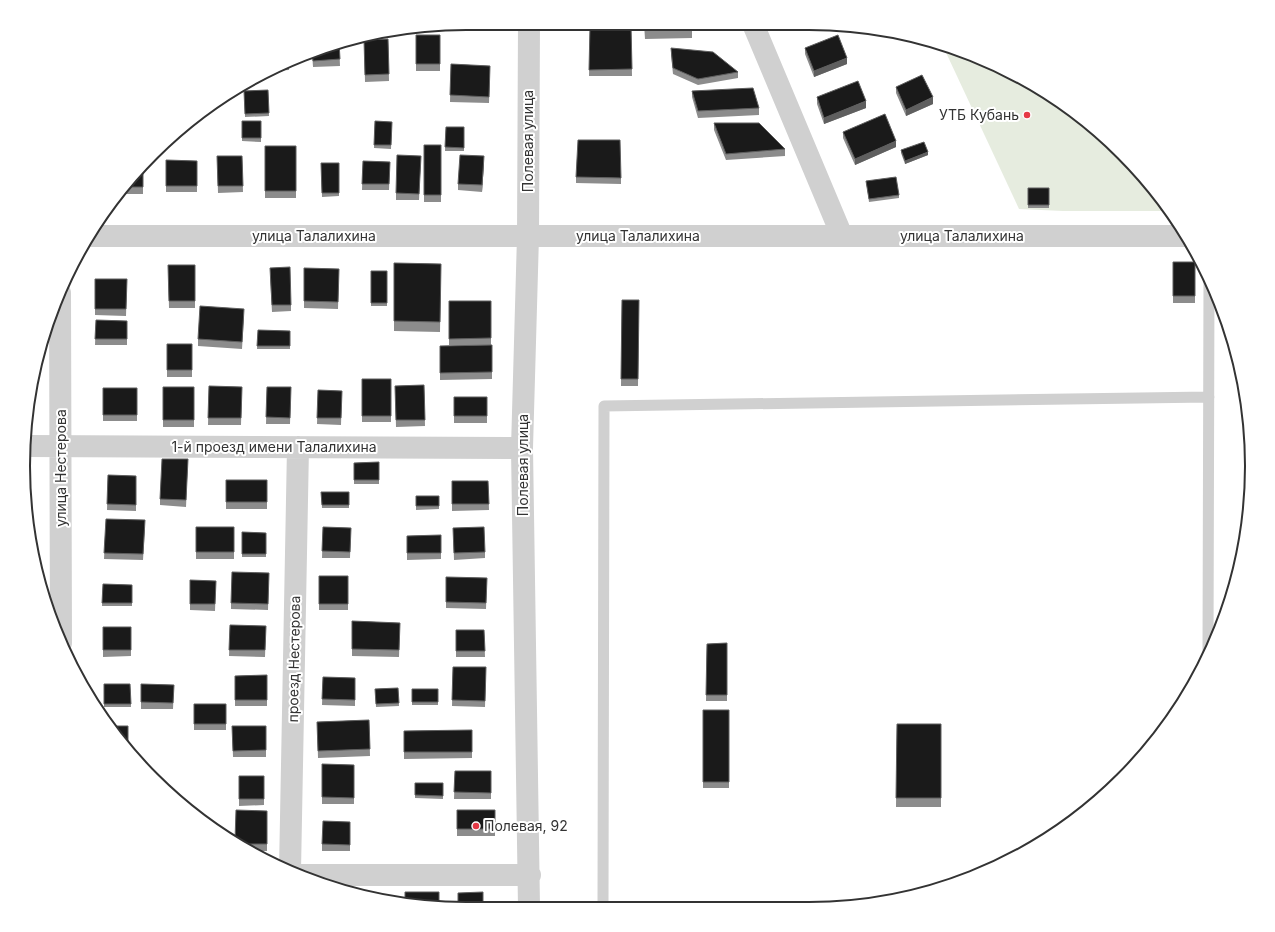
<svg xmlns="http://www.w3.org/2000/svg" width="1275" height="932" viewBox="0 0 1275 932" font-family="Inter,sans-serif">
	<style>
		.green { fill: #e6ecdf }
		.lines { fill: none; stroke-linecap: round; stroke-linejoin: round }
		.lane { stroke: #d0d0d0; stroke-width: 11 }
		.street { stroke: #d0d0d0; stroke-width: 22 }
		.wall { fill: #8c8c8c }
		.shaded-wall { fill: #5f5f5f }
		.building { fill: #1a1a1a; stroke: #5f5f5f }
		.poi-dot { fill: #e63946; stroke: #fff; stroke-width: 1.5 }
		.labels { text-anchor: middle; stroke-width: 4; stroke-linejoin: round; paint-order: stroke }
		.poi-label { font-size: 14px; fill: #333; stroke: #fff; text-anchor: end }
		.street-label { font-size: 14px; fill: #333; stroke: #fff }
		.rim { fill: none; stroke: #333; stroke-width: 2 }
	</style>
	<rect width="100%" height="100%" fill="#fff"/>
	<!-- green -->
	<path class="green" d="M942,44L979,57L1055,98L1101,133L1160,196L1170,211H1063L1019,209Z"/>
	<g class="lines">
		<!-- lane -->
		<path class="lane" d="M1208,653L1209,277
			M603,907L604,406L1209,397"/>
		<!-- street -->
		<path class="street" d="M529,23L528,236L522,448L529,907
			M753,24L842,236
			M92,236H1185
			M60,293L61,643
			M27,446L522,448
			M290,871L298,447
			M300,875H530"/>
	</g>
	<!-- wall -->
	<path class="wall" d="M644,23L692,24V38L645,39Z
		M794,24H814L798,31Z
		M631,26L632,76H589L590,27Z
		M416,35H440V71H416Z
		M388,39L389,81L365,82L364,40Z
		M339,42L340,66L313,67L312,52Z
		M671,48L738,72V78L698,85L673,74L671,55Z
		M805,48L847,64L814,77L805,54Z
		M289,61V70L271,71Z
		M451,64L490,66L489,103L450,102Z
		M896,87L933,104L906,116L896,93Z
		M268,90L269,116L245,117L244,91Z
		M692,91L759,108V115L698,118L692,97Z
		M817,97L866,108L824,124L817,104Z
		M242,121H261V142L242,141Z
		M375,121L392,122L391,149L374,148Z
		M714,123L785,149V156L726,160L714,130Z
		M446,127H464V151H445Z
		M843,132L896,147L855,165L843,138Z
		M424,145H441V202H424Z
		M265,146H296V198H265Z
		M901,150L928,155L905,164L901,153Z
		M217,156H242L243,192L218,193Z
		M421,156L419,200H396V193Z
		M166,160L197,161V192H166Z
		M363,161L390,162L389,190H362Z
		M321,163H339V196L322,197Z
		M484,163L482,192L458,190V184Z
		M143,165V194H120L133,174Z
		M576,177L621,178V184L576,183Z
		M866,181L899,195V198L869,202Z
		M1028,188H1049V208H1028Z
		M1173,262H1195V303H1173Z
		M394,263L441,264L440,332L394,331Z
		M168,265H195V308H169Z
		M304,268L339,269L338,309L304,308Z
		M371,271H387V306H371Z
		M270,275L291,305V311L272,312Z
		M95,279H127L126,316L95,315Z
		M622,300H639L638,386H621Z
		M449,301H491V345H449Z
		M244,316L242,349L198,346V339Z
		M96,320L127,321V345H95Z
		M258,330L290,331V349H257Z
		M167,344H192V377H167Z
		M492,345V379L440,380V346Z
		M362,379H391V422H362Z
		M424,385L425,426L396,427L395,386Z
		M209,386L242,387L241,425H208Z
		M163,387H194V427H163Z
		M267,387H291L290,424H266Z
		M103,388H137V421H103Z
		M318,390L342,391L341,425L317,424Z
		M454,397H487V423H454Z
		M188,459L186,507L160,505V499Z
		M379,462V484H354V463Z
		M108,475L136,476V511L107,510Z
		M226,480H267V509H226Z
		M452,481H488L489,510L452,511Z
		M321,492H349V508H322Z
		M416,496H439V509L416,510Z
		M106,519L145,527L143,560L104,559Z
		M196,527H234V559H196Z
		M323,527L351,528L350,558H322Z
		M453,528L485,552V558L454,560Z
		M242,532L266,533V557H242Z
		M441,535V559L407,560V536Z
		M269,573L268,610L231,609V603Z
		M319,576H348V610H319Z
		M446,577L487,578L486,609L446,608Z
		M190,580L216,581L215,611L190,610Z
		M103,584L132,585V606H102Z
		M352,621L400,623L399,657L352,656Z
		M230,625L266,626L265,657L229,656Z
		M103,627H131V656L103,657Z
		M456,630H484L485,657H456Z
		M727,643V701H706L707,644Z
		M453,667H486L485,707L452,706Z
		M267,675V706H235V676Z
		M323,677L355,678V706L322,705Z
		M104,684H130L131,707H104Z
		M141,684L174,685L173,709H141Z
		M398,688L399,706L376,707L375,689Z
		M412,689H438V705H412Z
		M194,704H226V730H194Z
		M703,710H729V788H703Z
		M369,720L370,756L318,758L317,722Z
		M897,724H941V807H896Z
		M232,726H266V757H233Z
		M472,730V758L404,759V731Z
		M322,764L354,765V804H322Z
		M455,771H491V799H454Z
		M239,776H264V805L239,806Z
		M415,783H443V799L415,798Z
		M457,810H495V836H457Z
		M267,811V851H251L235,840Z
		M350,822V851H322V844Z"/>
	<!-- shaded-wall -->
	<path class="shaded-wall" d="M801,24H814L798,31V25Z
		M842,25H847L842,27Z
		M847,58V64L814,77V71Z
		M933,97V104L906,116V110Z
		M866,101V108L824,124V118Z
		M896,141V147L855,165V159Z
		M928,152V155L905,164V161Z
		M484,156V163L482,192V185Z"/>
	<!-- building -->
	<path class="building" d="M645,23L692,24V28L645,30Z
		M631,26L632,69L589,70L590,27Z
		M416,35H440V64H416Z
		M838,35L847,58L814,71L805,48Z
		M388,39L389,74L365,75L364,40Z
		M339,42L340,59L313,61L312,51Z
		M671,48L713,52L738,72L698,79L673,68Z
		M289,61V64H283Z
		M451,64L490,66L489,97L450,95Z
		M922,75L933,97L906,110L896,87Z
		M858,81L866,101L824,118L817,97Z
		M753,88L759,108L698,111L692,91Z
		M268,90L269,113L245,114L244,91Z
		M885,114L896,141L855,159L843,132Z
		M242,121H261V138H242Z
		M375,121L392,122L391,145H374Z
		M714,123H759L785,149L726,154Z
		M446,127H464V148L445,147Z
		M578,140H620L621,178L576,177Z
		M924,142L928,152L905,161L901,150Z
		M424,145H441V195H424Z
		M265,146H296V191H265Z
		M397,155L421,156L419,194L396,193Z
		M460,155L484,156L482,185L458,184Z
		M217,156H242L243,186H218Z
		M166,160L197,161V186H166Z
		M363,161L390,162L389,184H362Z
		M321,163H339V193H322Z
		M143,165V187H124L133,174Z
		M896,177L899,195L869,199L866,181Z
		M1028,188H1049V205H1028Z
		M1173,262H1195V296H1173Z
		M394,263L441,264L440,322L394,321Z
		M168,265H195V301H169Z
		M290,267L291,305H272L270,268Z
		M304,268L339,269L338,302L304,301Z
		M371,271H387V303H371Z
		M95,279H127L126,309H95Z
		M622,300H639L638,379H621Z
		M449,301H491V338L449,339Z
		M200,306L244,309L242,342L198,339Z
		M96,320L127,321V339H95Z
		M258,330L290,331V346H257Z
		M167,344H192V370H167Z
		M492,345V372L440,373V346Z
		M362,379H391V416H362Z
		M424,385L425,420H396L395,386Z
		M209,386L242,387L241,418H208Z
		M163,387H194V420H163Z
		M267,387H291L290,418L266,417Z
		M103,388H137V415H103Z
		M318,390L342,391L341,418H317Z
		M454,397H487V416H454Z
		M162,459H188L186,500L160,499Z
		M379,462V480H354V463Z
		M108,475L136,476V505L107,504Z
		M226,480H267V502H226Z
		M452,481H488L489,504H452Z
		M321,492H349V505H322Z
		M416,496H439V506H416Z
		M106,519L145,520L143,554L104,553Z
		M196,527H234V552H196Z
		M323,527L351,528L350,552L322,551Z
		M484,527L485,552L454,553L453,528Z
		M242,532L266,533V554H242Z
		M441,535V553H407V536Z
		M232,572L269,573L268,604L231,603Z
		M319,576H348V604H319Z
		M446,577L487,578L486,603L446,602Z
		M190,580L216,581L215,604H190Z
		M103,584L132,585V603H102Z
		M352,621L400,623L399,650L352,649Z
		M230,625L266,626L265,650H229Z
		M103,627H131V650H103Z
		M456,630H484L485,651H456Z
		M727,643V695H706L707,644Z
		M453,667H486L485,701L452,700Z
		M267,675V700H235V676Z
		M323,677L355,678V700L322,699Z
		M104,684H130L131,704H104Z
		M141,684L174,685L173,703L141,702Z
		M398,688L399,703L376,704L375,689Z
		M412,689H438V702H412Z
		M194,704H226V724H194Z
		M703,710H729V782H703Z
		M369,720L370,749L318,751L317,722Z
		M897,724H941V798H896Z
		M109,726H128V750L115,736Z
		M232,726H266V750L233,751Z
		M472,730V752H404V731Z
		M322,764L354,765V798L322,797Z
		M455,771H491V793L454,792Z
		M239,776H264V799H239Z
		M415,783H443V796L415,795Z
		M236,810L267,811V844H241L235,840Z
		M457,810H495V829H457Z
		M323,821L350,822V845L322,844Z
		M405,892H439V908L405,903Z
		M483,892V908H458V893Z"/>
	<!-- markers -->
	<g class="poi-dot">
		<circle cx="1027" cy="115" r="4"/>
		<circle cx="476" cy="826" r="4"/>
	</g>
	<g class="labels">
		<!-- poi labels -->
		<g class="poi-label">
			<text x="1019" y="120">УТБ Кубань</text>
			<text x="484" y="831" text-anchor="start">Полевая, 92</text>
		</g>
		<!-- street labels -->
		<g class="street-label">
			<text transform="translate(528 141) rotate(-90)" y="5">Полевая улица</text>
			<text x="314" y="241">улица Талалихина</text>
			<text x="638" y="241">улица Талалихина</text>
			<text x="962" y="241">улица Талалихина</text>
			<text x="274" y="452">1-й проезд имени Талалихина</text>
			<text transform="translate(523 465) rotate(-90)" y="5">Полевая улица</text>
			<text transform="translate(61 468) rotate(-90)" y="5">улица Нестерова</text>
			<text transform="translate(294 659) rotate(-89)" y="5">проезд Нестерова</text>
		</g>
	</g>
	<!-- crop -->
	<path d="M0 0H1275V932H0ZM466 30H809A436 436 0 0 1 1245 466V466A436 436 0 0 1 809 902H466A436 436 0 0 1 30 466V466A436 436 0 0 1 466 30Z" fill="#fff" fill-rule="evenodd"/>
	<path class="rim" d="M466 30H809A436 436 0 0 1 1245 466V466A436 436 0 0 1 809 902H466A436 436 0 0 1 30 466V466A436 436 0 0 1 466 30Z"/>
</svg>
